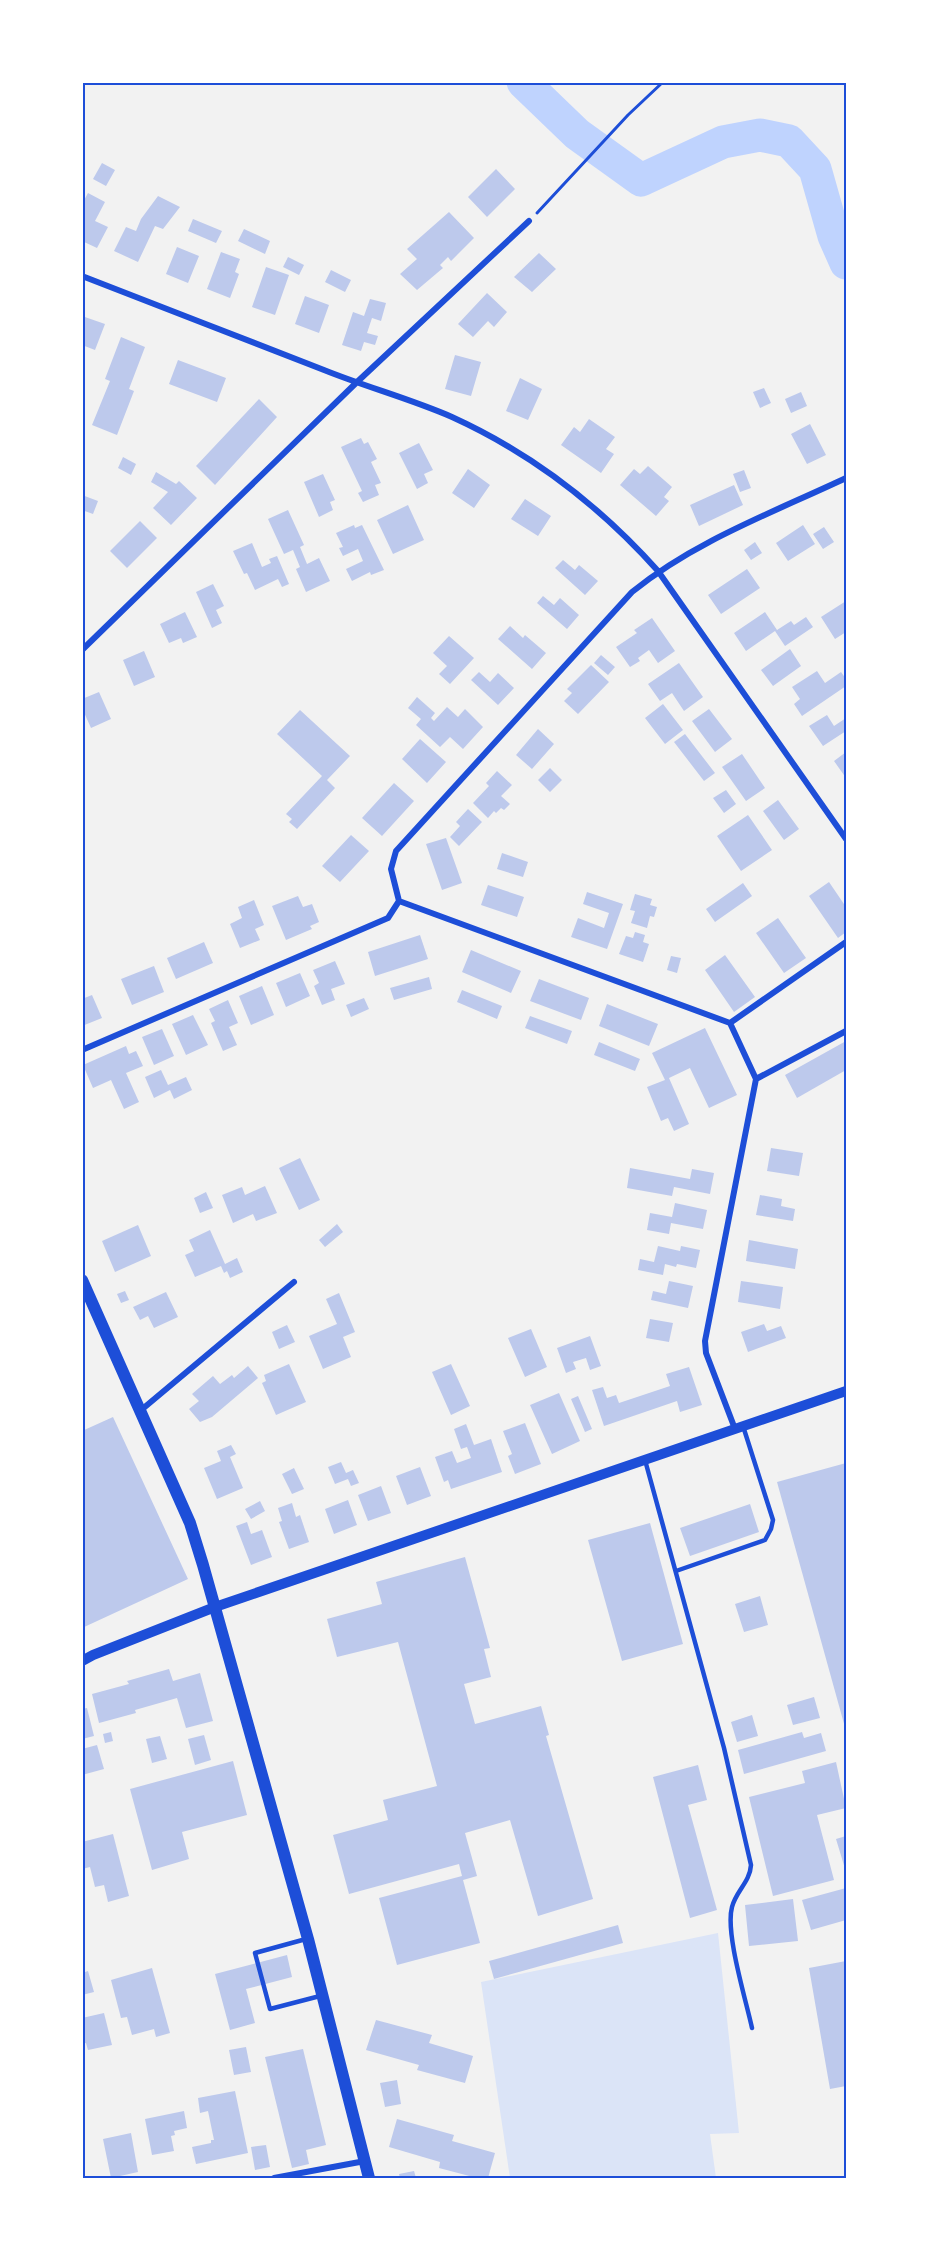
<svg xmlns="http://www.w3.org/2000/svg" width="929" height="2261" viewBox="0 0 929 2261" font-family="'Space Grotesk',sans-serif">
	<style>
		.green { fill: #dbe4f7 }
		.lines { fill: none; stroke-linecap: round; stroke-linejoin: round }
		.river { stroke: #bfd3fe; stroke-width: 33 }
		.building { fill: #bdc9ec }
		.path { stroke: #1d4ed8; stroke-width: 3 }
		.service { stroke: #1d4ed8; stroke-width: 4.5 }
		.minor { stroke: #1d4ed8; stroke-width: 6 }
		.tertiary { stroke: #1d4ed8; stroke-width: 10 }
		.secondary { stroke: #1d4ed8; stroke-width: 12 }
		.neatline { fill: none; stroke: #1d4ed8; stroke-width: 2 }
	</style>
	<rect width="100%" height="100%" fill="#f2f2f2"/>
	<!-- green -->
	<path class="green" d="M718,1933L739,2133L710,2134L716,2178H510L481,1982Z"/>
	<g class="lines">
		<!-- river -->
		<path class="river" d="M523,82L577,134L641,180L723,142L760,135L789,141L815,169L834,236L846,263"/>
	</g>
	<!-- building -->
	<path class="building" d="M102,163L115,170L106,186L93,179Z
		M496,169L515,189L487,217L468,197Z
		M88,193L105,202L95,221L108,227L97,248L82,241V204Z
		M158,196L180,207L163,229L155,226L138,262L114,251L126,227L136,231L141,219Z
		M449,212L474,238L451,261L448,257L440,265L443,268L417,290L400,274L417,259L407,249Z
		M193,219L222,231L216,243L188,231Z
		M244,229L270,241L265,254L238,241Z
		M177,247L199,256L188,283L166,274Z
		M221,252L240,259L235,272L239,274L230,298L207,289Z
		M539,253L556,269L532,292L514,277Z
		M288,257L304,265L299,275L283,267Z
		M266,267L289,275L275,315L252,307Z
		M331,270L351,280L345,292L325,282Z
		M487,293L507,312L494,327L488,321L473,337L458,324Z
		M305,296L329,305L319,333L295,324Z
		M370,299L386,303L381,321L372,318L367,333L378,336L375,345L364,342L361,351L342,345L353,312L364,316Z
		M82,316L105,324L95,350L82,345Z
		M121,337L145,347L129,389L134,391L117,435L92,425L110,381L105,379Z
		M455,355L481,362L471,396L445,389Z
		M178,360L226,378L217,402L169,384Z
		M520,378L542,389L528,420L506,411Z
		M764,388L771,403L760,408L753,392Z
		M801,392L807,406L791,413L785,399Z
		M259,399L277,417L215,485L196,466Z
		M589,419L615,437L606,449L614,454L601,473L561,445L574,427L580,432Z
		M810,424L826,455L807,464L791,434Z
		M361,438L364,444L368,442L377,459L371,462L381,483L375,485L379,495L363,502L358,493L362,491L341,447Z
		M419,443L433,470L424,474L428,483L417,489L399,453Z
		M123,457L136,464L131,475L118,468Z
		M648,466L672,487L664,497L669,501L656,516L620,485L634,469L640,474Z
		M468,469L490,485L474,508L452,493Z
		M744,470L751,488L740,492L733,474Z
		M156,472L176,484L179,481L197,498L171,525L153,508L168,492L151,482Z
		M323,474L335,500L330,502L333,510L319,517L304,482Z
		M734,485L743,505L699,526L690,505Z
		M82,495L98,501L93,514L82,510Z
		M525,499L551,516L538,536L511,519Z
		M408,505L424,540L393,554L377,520Z
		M288,510L304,545L300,547L307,564L319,558L330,581L306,592L296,569L300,567L293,550L284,554L268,519Z
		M140,521L157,538L127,568L110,551Z
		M354,525L355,528L362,525L384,570L371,575L370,572L352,581L346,569L363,561L358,549L343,556L339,548L343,547L336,533Z
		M803,525L815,544L788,561L776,543Z
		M824,527L834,542L823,549L813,534Z
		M755,542L762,553L751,560L744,550Z
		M252,543L262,567L271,563L269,559L277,556L289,584L282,587L278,579L255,590L247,573L244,574L233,551Z
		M563,560L575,570L579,565L598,581L585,595L555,568Z
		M747,569L760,588L721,614L708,595Z
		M213,584L224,606L216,610L222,623L212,628L196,592Z
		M543,596L554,605L560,598L579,615L567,629L537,603Z
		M846,601V632L835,639L821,617Z
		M185,612L197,637L183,643L181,638L169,643L160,624Z
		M765,612L777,630L791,621L794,625L806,617L813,627L785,646L775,631L746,651L734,633Z
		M652,618L675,651L658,663L649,650L638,658L640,661L630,667L616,647L637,633L634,630Z
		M510,626L523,638L525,635L546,653L532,669L498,639Z
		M449,636L474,658L450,684L439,674L447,666L433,653Z
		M790,649L801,666L773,686L761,670Z
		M144,651L155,677L134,686L123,660Z
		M601,655L615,667L608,675L594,663Z
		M679,663L703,697L684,711L672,693L660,701L648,684Z
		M591,665L609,682L578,714L564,701L572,693L567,689Z
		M817,671L825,683L841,672L846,679V686L802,716L794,704L800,699L792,687Z
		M479,672L490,682L498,673L514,688L498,705L471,680Z
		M99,692L111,719L91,728L82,708V699Z
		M417,697L435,713L431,718L434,721L447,707L458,717L465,709L483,727L463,749L450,737L440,747L416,725L421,719L408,708Z
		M663,704L683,730L665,744L645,718Z
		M709,709L732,739L715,752L692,721Z
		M300,710L350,756L327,780L335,788L297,829L289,822L292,819L286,814L322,776L277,734Z
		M827,715L834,726L846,718V731L823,746L809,726Z
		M538,729L554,744L532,769L516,755Z
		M685,734L715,773L704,781L674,742Z
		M420,739L446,762L427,783L402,759Z
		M846,752V778L834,761Z
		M742,754L765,788L746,801L722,767Z
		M550,768L562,780L550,792L538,780Z
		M497,771L512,785L501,796L510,804L504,810L501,808L496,813L494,811L488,818L473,803L489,786L486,783Z
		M394,783L414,801L382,836L362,818Z
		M726,790L736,804L724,813L713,798Z
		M778,800L799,829L784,840L763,811Z
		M468,809L482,822L459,846L450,837L460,826L456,822Z
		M748,815L772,850L741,871L717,836Z
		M351,835L369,851L340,882L322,866Z
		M446,838L462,883L442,890L426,844Z
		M502,853L528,862L523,877L497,869Z
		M829,882L846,907V932L838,938L809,896Z
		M743,883L752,896L715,922L706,909Z
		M488,885L524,897L517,917L481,905Z
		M587,892L623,904L607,949L571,937L578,918L604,928L609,913L583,904Z
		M635,894L652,899L650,905L657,907L654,917L650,916L647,928L631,923L635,911L630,910Z
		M298,896L303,907L312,904L319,922L310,926L312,929L286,940L272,906Z
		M254,900L264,925L255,929L260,940L240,948L230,924L242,918L238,907Z
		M778,918L806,958L784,973L756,933Z
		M635,932L645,935L643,942L649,944L643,962L619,954L626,936L633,938Z
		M420,935L428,959L375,976L368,952Z
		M204,942L213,963L176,979L167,958Z
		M471,950L521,971L511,993L462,972Z
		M725,955L755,997L734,1012L705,970Z
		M671,956L681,958L677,973L667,970Z
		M335,961L345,984L331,989L335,1000L322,1005L314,986L319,983L313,970Z
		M154,966L164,992L132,1005L121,979Z
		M300,973L310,996L286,1007L276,983Z
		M429,977L432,989L394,1000L390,988Z
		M539,979L589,998L581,1020L530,1001Z
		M262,986L274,1015L251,1025L239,996Z
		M462,990L502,1006L497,1019L457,1002Z
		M92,995L102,1018L82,1026V999Z
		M364,998L369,1009L351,1017L346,1005Z
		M228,1000L238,1023L229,1027L237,1045L223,1051L211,1023L215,1021L209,1009Z
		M607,1004L658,1024L649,1046L599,1026Z
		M193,1015L208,1045L186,1055L172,1024Z
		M530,1016L572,1031L567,1044L525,1028Z
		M705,1028L737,1095L709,1108L690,1068L669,1078L689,1124L674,1131L668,1118L661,1121L647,1087L665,1080L652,1053Z
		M162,1029L174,1056L154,1065L142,1037Z
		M846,1041V1070L797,1098L785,1075Z
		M599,1042L640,1059L635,1071L594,1055Z
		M126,1046L129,1054L136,1051L143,1066L126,1073L139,1102L124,1109L111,1080L93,1088L83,1065Z
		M161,1070L168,1085L186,1077L192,1090L174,1099L170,1090L154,1098L145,1077Z
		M771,1148L803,1153L799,1176L767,1171Z
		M300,1158L320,1200L299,1210L279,1168Z
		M630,1168L690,1179L692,1169L714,1173L710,1194L674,1187L672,1196L627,1188Z
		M265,1186L277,1213L256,1221L253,1214L233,1223L222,1195L242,1187L245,1195Z
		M206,1192L213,1208L200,1213L194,1198Z
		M760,1195L782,1199L781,1206L795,1209L793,1221L756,1215Z
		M675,1203L707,1210L703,1229L671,1223L669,1234L647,1230L650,1213L672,1217Z
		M337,1224L343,1232L325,1247L319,1240Z
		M138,1225L151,1256L115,1272L102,1241Z
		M210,1230L225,1264L237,1258L243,1272L230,1278L227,1271L224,1273L221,1266L195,1277L185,1255L194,1251L189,1240Z
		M749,1240L798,1249L795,1269L746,1261Z
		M658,1246L680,1251L681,1246L700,1250L696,1268L677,1264L676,1267L665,1264L663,1275L638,1270L640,1259L654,1262Z
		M669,1281L693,1286L688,1308L651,1300L653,1291L666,1294Z
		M741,1281L783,1287L780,1309L738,1302Z
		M125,1291L129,1300L121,1303L117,1294Z
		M166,1292L178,1317L154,1328L148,1316L140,1320L133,1307Z
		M339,1293L355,1332L343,1337L351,1357L323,1369L309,1336L337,1324L326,1299Z
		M650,1319L673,1323L669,1342L646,1338Z
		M764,1324L767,1331L781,1326L786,1338L748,1352L741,1332Z
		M287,1325L295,1342L279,1349L272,1332Z
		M531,1329L547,1367L525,1377L508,1338Z
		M590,1336L601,1366L590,1370L586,1358L573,1362L576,1369L566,1373L557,1348Z
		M289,1364L306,1402L276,1415L262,1383L266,1381L264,1375Z
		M451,1364L470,1406L451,1415L432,1372Z
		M248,1366L258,1378L212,1417L200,1422L189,1409L199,1401L192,1394L213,1376L220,1384L232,1375L234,1378Z
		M689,1367L702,1405L680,1412L677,1401L604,1426L592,1390L603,1387L607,1398L616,1395L619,1403L670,1386L666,1374Z
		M559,1393L580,1441L552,1454L530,1405Z
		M578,1396L592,1429L585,1432L571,1399Z
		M113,1417L188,1579L82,1628V1431Z
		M525,1423L541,1464L515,1474L508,1456L512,1454L503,1431Z
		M466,1424L474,1445L491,1439L502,1472L451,1489L448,1480L444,1482L435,1457L452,1451L457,1463L471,1458L467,1447L461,1449L454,1429Z
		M231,1445L236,1454L230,1457L243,1488L217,1499L204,1468L221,1461L217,1451Z
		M341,1462L346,1473L353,1470L359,1483L351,1486L348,1479L335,1484L328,1467Z
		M846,1463V1731L777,1482Z
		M420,1467L431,1496L407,1505L396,1476Z
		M294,1468L304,1489L292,1494L282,1474Z
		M381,1486L391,1513L368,1521L358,1495Z
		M348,1500L357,1525L334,1534L325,1509Z
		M260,1501L265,1511L251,1519L245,1509Z
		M292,1503L296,1517L300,1515L309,1542L289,1549L279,1522L282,1521L278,1508Z
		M750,1504L759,1532L690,1556L680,1528Z
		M247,1522L251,1534L262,1530L272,1557L251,1565L236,1526Z
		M650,1523L683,1644L622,1661L588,1540Z
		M465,1557L490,1648L484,1649L491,1677L464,1684L475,1724L541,1706L549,1735L546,1736L593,1899L538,1916L510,1820L465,1833L477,1876L463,1880L480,1943L397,1965L379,1898L462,1876L459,1864L349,1894L333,1835L388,1820L383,1800L437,1786L398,1642L337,1657L327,1619L382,1604L376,1582Z
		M760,1596L768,1625L744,1632L735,1604Z
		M169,1669L173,1681L200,1673L213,1721L186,1728L177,1698L135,1710L136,1713L99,1723L92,1694L129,1684L127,1681Z
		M814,1697L820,1718L793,1725L787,1705Z
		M87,1708L94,1736L82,1739V1709Z
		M752,1715L758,1736L737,1742L731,1722Z
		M111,1732L113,1741L105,1743L103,1734Z
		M802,1732L804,1738L821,1733L826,1751L744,1774L738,1750Z
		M204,1735L211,1760L195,1765L188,1739Z
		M160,1736L167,1759L152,1763L146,1739Z
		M97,1745L104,1769L82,1775V1749Z
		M233,1761L247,1815L182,1832L189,1859L152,1870L130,1789Z
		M836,1762L846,1808L817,1815L834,1880L773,1896L749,1797L805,1783L802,1771Z
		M698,1765L707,1800L688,1805L717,1910L690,1918L653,1777Z
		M113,1834L129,1896L108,1902L104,1885L95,1887L90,1867L82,1869V1842Z
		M846,1836V1872L836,1839Z
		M846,1888V1920L811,1930L802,1900Z
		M793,1899L798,1941L749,1946L745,1905Z
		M618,1925L623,1943L494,1979L489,1961Z
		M287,1955L292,1977L246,1989L255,2023L230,2030L215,1974Z
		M846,1961V2086L830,2089L809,1968Z
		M152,1968L170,2033L156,2037L154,2029L132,2035L127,2017L121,2018L111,1980Z
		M88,1971L94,1992L82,1995V1973Z
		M104,2013L112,2045L88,2050L86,2043L82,2044V2018Z
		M376,2020L432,2035L429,2043L473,2056L465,2083L417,2070L419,2065L366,2050Z
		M246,2047L251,2072L234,2075L229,2050Z
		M303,2049L326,2145L306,2150L309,2164L292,2168L265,2057Z
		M397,2080L401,2104L385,2107L380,2083Z
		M235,2091L248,2153L196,2164L192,2147L211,2143V2140H214L208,2111L200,2113L198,2098Z
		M184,2111L187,2128L174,2131L175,2135L171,2136L174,2151L152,2155L145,2119Z
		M397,2119L454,2135L452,2141L495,2153L488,2178H477L439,2168L440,2162L389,2147Z
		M131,2133L138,2172L111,2178L103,2139Z
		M266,2145L270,2167L255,2170L251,2147Z
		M414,2171L416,2178H400L399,2174Z"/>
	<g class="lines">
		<!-- path -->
		<path class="path" d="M537,213L628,115L663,82"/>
		<!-- service -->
		<path class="service" d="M645,1460L724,1748L751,1865C750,1882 736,1891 732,1907C725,1933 746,2000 752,2028
			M676,1571L765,1540L771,1529L773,1520L743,1426
			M306,1939L255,1953L270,2009L320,1996"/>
		<!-- minor -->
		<path class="minor" d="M82,276C163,307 243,339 324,370C366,387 411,399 452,417C531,453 600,506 658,571L846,839
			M82,650L356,383L529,221
			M399,901L730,1023L756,1079L705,1341L706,1353L735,1429
			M730,1023L846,942
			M82,1050L388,918L399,901L391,869L396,851L632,592C695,541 774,512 846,478
			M756,1079L846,1031
			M140,1411L294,1282
			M274,2178L365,2161"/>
		<!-- tertiary -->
		<path class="tertiary" d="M82,1661L93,1655L215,1607L846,1391"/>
		<!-- secondary -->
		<path class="secondary" d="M82,1280L190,1523L203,1565L308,1939L369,2178"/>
	</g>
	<!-- border -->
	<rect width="929" height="2261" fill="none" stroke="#ffffff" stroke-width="168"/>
	<rect x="84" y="84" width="761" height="2093" class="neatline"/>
</svg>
